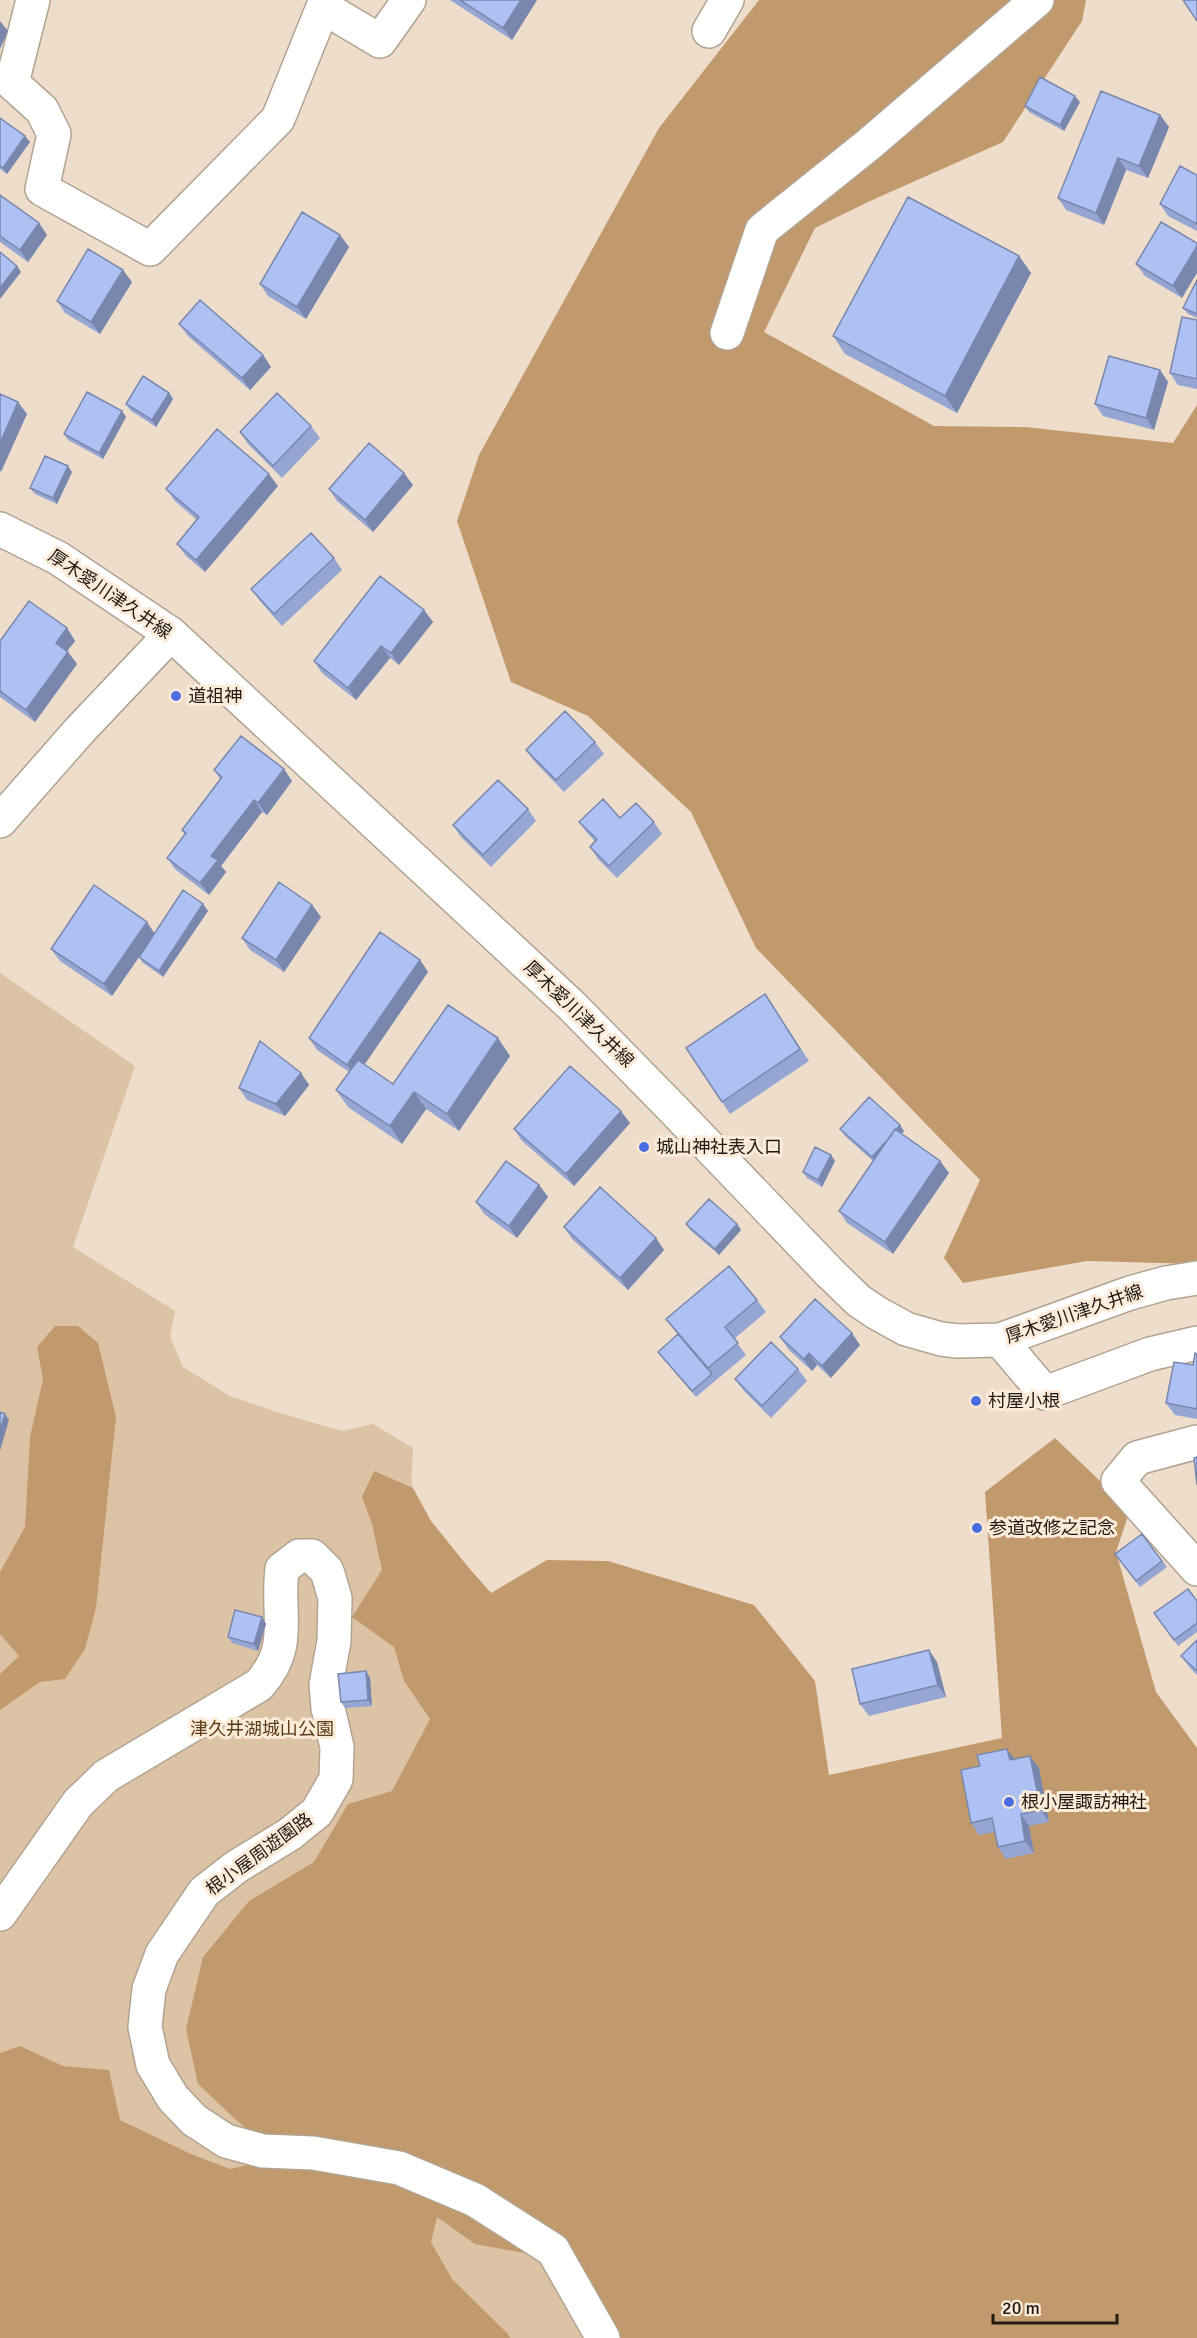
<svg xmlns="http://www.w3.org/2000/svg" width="1197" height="2338" viewBox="0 0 1197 2338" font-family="Signika,'Noto Sans JP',sans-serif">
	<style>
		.green { fill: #ddc3a6 }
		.forest { fill: #c09a6d }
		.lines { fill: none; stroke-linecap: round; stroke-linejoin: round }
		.street-casing { stroke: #b2a391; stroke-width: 36 }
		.secondary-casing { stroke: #b2a391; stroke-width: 36 }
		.primary-casing { stroke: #b2a391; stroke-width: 36 }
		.street { stroke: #fff; stroke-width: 33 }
		.secondary { stroke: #fff; stroke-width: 33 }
		.primary { stroke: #fff; stroke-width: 33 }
		.wall { fill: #95a6d3 }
		.shaded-wall { fill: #7987ac }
		.building { fill: #adc1f5; stroke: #7987ac; stroke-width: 1.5 }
		.poi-dot { fill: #4b6de1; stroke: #fbebd8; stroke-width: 2 }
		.labels { text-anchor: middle; stroke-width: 6; stroke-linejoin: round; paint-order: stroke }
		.street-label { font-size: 18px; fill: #201a13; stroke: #fbebd8 }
		.poi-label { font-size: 18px; fill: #201a13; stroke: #fbebd8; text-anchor: start }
		.park-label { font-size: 18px; fill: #593d19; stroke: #fbebd8 }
	</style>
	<rect width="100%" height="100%" fill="#eeddcb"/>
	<!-- green -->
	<path class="green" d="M0,973L135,1066L73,1247L175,1311L170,1337L183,1367L230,1396L283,1414L342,1431L373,1424L413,1448C413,1460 410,1478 413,1490C423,1521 468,1568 491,1593L712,2338H0Z"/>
	<!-- forest -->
	<path class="forest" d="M759,0H1086L1082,21L1003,142L870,201L815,228L764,332L934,426L1025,427L1173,443L1197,405V1264L1087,1261L963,1283L944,1258L980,1180L756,948L691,812L588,716L511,682L457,521L479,455L659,128Z
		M55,1326H78L98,1343L116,1417L96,1608L85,1649L65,1679L40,1682L0,1710V1674L19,1656L0,1634V1572L25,1527L30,1437L43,1379L37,1347Z
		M1055,1438L1121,1501L1127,1519L1116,1552L1156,1692L1197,1748V2338H617L560,2240L524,2253L475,2244L437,2217L431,2242L452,2279L508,2334L510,2338H0V2053L20,2046L63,2066L109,2070L120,2120L191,2154L230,2169L280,2158L233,2117L198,2084L186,2029L203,1957L249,1901L314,1862L348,1804L392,1791L430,1719L404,1681L394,1647L352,1617L382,1570L372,1524L362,1497L374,1471L413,1488L431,1521L469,1568L491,1593L547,1560L608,1561L754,1605L815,1681L829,1775L1002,1738L985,1492Z"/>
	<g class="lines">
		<defs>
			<path id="street" d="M33,0L12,83L42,110L54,134L42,189L150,249L278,119L323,7L380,41L409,0
				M709,31L727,0
				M727,333L762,230L868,145L1037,0
				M1000,1340L1045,1393L1150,1354L1197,1343
				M1197,1442L1137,1458L1118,1481L1197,1569
				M0,1914L78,1803L106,1776L259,1685C294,1646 276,1615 282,1569L299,1556H312L327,1571L335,1598L334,1641L326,1685L328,1708L337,1747L336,1779L317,1812L290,1834L236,1867L204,1892L162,1954L149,1989L145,2027L153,2065L173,2098L194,2120L226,2141L263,2151L313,2153L399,2168L475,2200L553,2250L603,2338"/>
			<path id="secondary" d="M0,821L80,730L171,634"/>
			<path id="primary" d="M0,529L58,558L171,634L572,1006L673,1109L830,1273L859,1301L877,1313L906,1329L941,1339L958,1341L1000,1340L1130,1293L1166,1283L1197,1278"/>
		</defs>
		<!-- street casing -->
		<use href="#street" class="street-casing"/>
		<!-- secondary casing -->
		<use href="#secondary" class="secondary-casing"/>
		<!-- primary casing -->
		<use href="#primary" class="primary-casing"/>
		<!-- street -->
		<use href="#street" class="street"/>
		<!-- secondary -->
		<use href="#secondary" class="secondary"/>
		<!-- primary -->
		<use href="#primary" class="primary"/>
	</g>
	<!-- wall -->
	<path class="wall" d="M450,0H537L512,40Z
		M1080,102L1064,131L1029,112L1025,106Z
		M1160,115L1169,127L1148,178L1126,170L1104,225L1066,210L1058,198Z
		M0,118L30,142L7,174L0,169Z
		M1197,175V231L1168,216L1160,204Z
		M0,195L39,223L47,235L28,262L0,242Z
		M1161,222L1182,298L1145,276L1136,264Z
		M340,235L349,247L306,319L268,296L260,284Z
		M1019,256L1031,273L957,413L845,354L833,336Z
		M1197,280V318L1188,314L1183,308Z
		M132,282L100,334L65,313L57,301Z
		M1197,320V389L1178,385L1170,373Z
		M179,324L263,355L271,367L250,390L188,336Z
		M1160,370L1168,382L1154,430L1103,416L1095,404Z
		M169,393L173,399L156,427L130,410L126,404Z
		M122,411L126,417L103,459L68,440L64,434Z
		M311,426L320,438L282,478L248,444L240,432Z
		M72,472L57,504L35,494L30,488Z
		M413,485L373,532L337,501L329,489Z
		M278,486L205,572L186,556L177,544L197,520L175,501L166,489Z
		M334,558L342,570L282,626L260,601L251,589Z
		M424,610L433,622L399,665L390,658L356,700L322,673L314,661Z
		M67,628L75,641L67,651L77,664L35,722L0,697V641Z
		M595,742L604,754L564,792L535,762L526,750Z
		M214,770L292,781L267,815L262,812L221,866L226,872L209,895L176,870L167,858L185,835L182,830L220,779Z
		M528,809L536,821L491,867L461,837L453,825Z
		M620,818L654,822L662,834L617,878L598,859L590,847L595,841L588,834L579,822Z
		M203,904L208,911L163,977L143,963L139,957L112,996L60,961L51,949L155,933Z
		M312,905L321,917L284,972L250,950L242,938Z
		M420,960L428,972L364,1065L393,1084L510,1056L459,1131L426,1109L402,1144L348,1107L336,1090L349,1072L317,1050L309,1038Z
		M765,994L809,1061L730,1114L686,1048Z
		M301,1073L309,1085L285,1116L247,1100L239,1088Z
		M630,1123L574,1186L522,1141L514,1129Z
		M840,1129L904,1131L902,1134L940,1161L949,1173L893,1254L847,1223L839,1211L873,1161L845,1136Z
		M835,1161L822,1187L807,1178L803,1172Z
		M539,1185L548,1197L517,1238L484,1214L476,1202Z
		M686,1224H737L741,1230L719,1255L690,1230Z
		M564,1227L656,1238L664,1250L628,1290L572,1239Z
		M757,1300L766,1312L734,1339L746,1355L696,1397L658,1352L678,1335L666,1319Z
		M780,1337L860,1345L831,1378L817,1365L812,1371L788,1349Z
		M1197,1354V1419L1175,1415L1166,1403L1193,1365Z
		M798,1369L807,1381L771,1418L744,1391L735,1379Z
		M1142,1534L1167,1567L1140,1587L1115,1554Z
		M1197,1601V1632L1178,1646L1154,1613Z
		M262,1617L266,1624L258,1651L232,1643L228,1637Z
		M1197,1640V1675L1190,1668L1181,1656Z
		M937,1662L946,1697L869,1716L860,1704Z
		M366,1671L370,1678L372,1706L345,1708L341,1702Z
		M1014,1759L1039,1768L1049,1822L1029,1826L1034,1853L1006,1859L998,1847L995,1832L979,1835L971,1823Z"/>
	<!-- shaded-wall -->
	<path class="shaded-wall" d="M521,0H537L512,40L503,28Z
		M0,21L8,31L0,49Z
		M1075,96L1080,102L1064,131L1060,125Z
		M1160,115L1169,127L1148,178L1139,166Z
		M25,136L30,142L7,174L3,168Z
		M1118,158L1126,170L1104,225L1096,213Z
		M39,223L47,235L28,262L20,250Z
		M340,235L349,247L306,319L297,307Z
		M1197,246V273L1182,298L1173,286Z
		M1019,256L1031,273L957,413L945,396Z
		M17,266L21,272L0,299V288Z
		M123,270L132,282L100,334L91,322Z
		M263,355L271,367L250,390L242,378Z
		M1160,370L1168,382L1154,430L1146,418Z
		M169,393L173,399L156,427L152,420Z
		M18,402L27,414L1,472L0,470V443Z
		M122,411L126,417L103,459L99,453Z
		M68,466L72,472L57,504L53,498Z
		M404,473L413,485L373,532L365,520Z
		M269,474L278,486L205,572L196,560Z
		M424,610L433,622L399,665L391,653Z
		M67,628L75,641L64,655L56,643Z
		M381,646L390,658L356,700L348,688Z
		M68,652L77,664L35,722L26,710Z
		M284,769L292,781L267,815L258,803Z
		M254,800L262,812L221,866L226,872L209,895L200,883L211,856Z
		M203,904L208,911L163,977L159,971Z
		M312,905L321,917L284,972L276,960Z
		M147,922L155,934L112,996L104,984Z
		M420,960L428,972L356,1077L347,1065Z
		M498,1038L510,1056L459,1131L447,1114Z
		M301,1073L309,1085L285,1116L276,1104Z
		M414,1092L426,1109L402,1144L390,1126Z
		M621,1111L630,1123L574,1186L566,1174Z
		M900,1125L904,1131L876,1163L872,1157Z
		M831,1155L835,1161L822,1187L818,1180Z
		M940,1161L949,1173L893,1254L885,1242Z
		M539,1185L548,1197L517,1238L509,1226Z
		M737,1224L741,1230L719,1255L715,1249Z
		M656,1238L664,1250L628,1290L620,1278Z
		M852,1333L860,1345L831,1378L822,1366Z
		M809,1353L817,1365L812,1371L804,1359Z
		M5,1414L9,1420L0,1451V1430Z
		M262,1617L266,1624L258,1651L254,1644Z
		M929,1650L937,1662L946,1697L938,1685Z
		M366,1671L370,1678L372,1706L368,1700Z
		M1007,1749L1016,1761L1010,1760Z
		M1030,1756L1039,1768L1049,1822L1041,1810Z
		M1021,1814L1029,1826L1034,1853L1025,1841Z"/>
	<!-- building -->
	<path class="building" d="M460,0H521L503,28Z
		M1183,0H1197V21Z
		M1040,77L1075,96L1060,125L1025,106Z
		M1101,91L1160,115L1139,166L1118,158L1096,213L1058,198Z
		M0,118L25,136L3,168L0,166Z
		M1180,166L1197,175V224L1160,204Z
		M0,195L39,223L20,250L0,236Z
		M908,197L1019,256L945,396L833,336Z
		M302,212L340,235L297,307L260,284Z
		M1161,222L1197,243V246L1173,286L1136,264Z
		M88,249L123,270L91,322L57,301Z
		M0,252L17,266L0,288Z
		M1197,280V314L1183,308Z
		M200,300L263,355L242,378L179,324Z
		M1182,317L1197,320V379L1170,373Z
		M1109,356L1160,370L1146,418L1095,404Z
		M143,376L169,393L152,420L126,404Z
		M87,392L122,411L99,453L64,434Z
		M277,393L311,426L273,466L240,432Z
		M0,394L18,402L0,443Z
		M217,429L269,474L196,560L177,544L199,517L166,489Z
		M369,443L404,473L365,520L329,489Z
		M45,456L68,466L53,498L30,488Z
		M311,533L334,558L274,614L251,589Z
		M380,576L424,610L391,653L381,646L348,688L314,661Z
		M29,601L67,628L56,643L68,652L26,710L0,691V641Z
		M565,711L595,742L556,780L526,750Z
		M241,736L284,769L258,803L254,800L211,856L218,860L200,883L167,858L186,833L182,830L222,777L214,770Z
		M498,780L528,809L483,855L453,825Z
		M603,799L620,818L636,803L654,822L609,866L590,847L597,839L579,822Z
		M279,882L312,905L276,960L242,938Z
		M94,885L147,922L104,984L51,949Z
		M183,890L203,904L159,971L139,957Z
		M380,932L420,960L347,1065L309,1038Z
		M765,994L800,1049L722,1102L686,1048Z
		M448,1005L498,1038L447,1114L414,1092L390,1126L336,1090L358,1060L393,1084Z
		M260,1041L301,1073L276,1104L239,1088Z
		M570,1066L621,1111L566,1174L514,1129Z
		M869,1097L900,1125L896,1130L895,1129L890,1137L872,1157L840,1129Z
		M895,1129L940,1161L885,1242L839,1211Z
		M815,1147L831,1155L818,1180L803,1172Z
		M506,1161L539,1185L509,1226L476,1202Z
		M600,1187L656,1238L620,1278L564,1227Z
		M709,1199L737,1224L715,1249L686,1224Z
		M729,1266L757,1300L725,1327L738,1343L708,1368L666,1319Z
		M815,1299L852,1333L822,1366L809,1353L804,1359L780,1337Z
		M678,1334L712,1374L692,1391L658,1352Z
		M771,1342L798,1369L762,1406L735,1379Z
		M1195,1353L1197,1354V1409L1166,1403L1174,1362L1193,1365Z
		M0,1412L5,1414L0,1430Z
		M1197,1457V1485L1194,1458Z
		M1142,1534L1162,1561L1136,1581L1115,1554Z
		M1188,1589L1197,1601V1623L1174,1640L1154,1613Z
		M235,1610L262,1617L254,1644L228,1637Z
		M1197,1640V1671L1181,1656Z
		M929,1650L938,1685L860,1704L852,1669Z
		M366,1671L368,1700L341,1702L338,1674Z
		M1007,1749L1010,1760L1030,1756L1041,1810L1021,1814L1025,1841L998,1847L992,1818L971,1823L961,1770L980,1766L977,1755Z"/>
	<!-- markers -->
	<g class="poi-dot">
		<circle cx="176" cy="696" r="6"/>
		<circle cx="644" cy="1147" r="6"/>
		<circle cx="976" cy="1401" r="6"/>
		<circle cx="977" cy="1528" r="6"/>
		<circle cx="1009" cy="1802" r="6"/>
	</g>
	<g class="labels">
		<!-- street labels -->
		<g class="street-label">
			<text transform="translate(110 594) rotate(34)" y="6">厚木愛川津久井線</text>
			<text transform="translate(579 1014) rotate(44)" y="6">厚木愛川津久井線</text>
			<text transform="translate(1074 1314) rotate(-19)" y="6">厚木愛川津久井線</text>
			<text transform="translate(259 1854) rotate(-36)" y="6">根小屋周遊園路</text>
		</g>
		<!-- poi labels -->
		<g class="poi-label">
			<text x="188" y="702">道祖神</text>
			<text x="656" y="1153">城山神社表入口</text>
			<text x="988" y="1407">村屋小根</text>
			<text x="989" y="1534">参道改修之記念</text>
			<text x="1021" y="1808">根小屋諏訪神社</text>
		</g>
		<!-- park labels -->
		<g class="park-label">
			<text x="262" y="1735">津久井湖城山公園</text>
		</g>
	</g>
	<!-- scale -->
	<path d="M993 2314v9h124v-9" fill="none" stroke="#201a13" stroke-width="3"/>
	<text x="1002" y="2314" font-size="18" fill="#201a13" stroke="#fbebd8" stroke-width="4.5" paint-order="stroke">20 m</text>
</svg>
